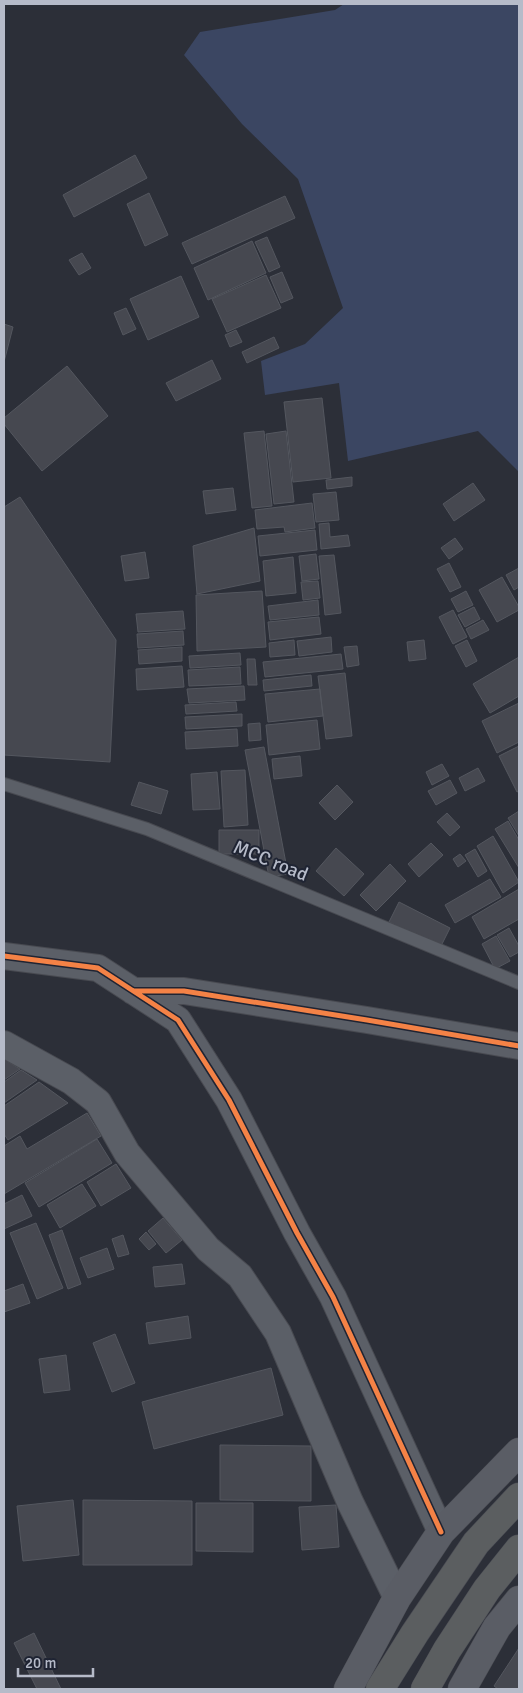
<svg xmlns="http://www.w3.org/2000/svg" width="523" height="1693" viewBox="0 0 523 1693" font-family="Signika,sans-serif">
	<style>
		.water { fill: #3b4662 }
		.building { fill: #464850; stroke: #54575f }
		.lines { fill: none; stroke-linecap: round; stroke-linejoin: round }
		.lane-casing { stroke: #484a51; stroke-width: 14 }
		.street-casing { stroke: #484a51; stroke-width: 28 }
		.secondary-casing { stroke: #484a51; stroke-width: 29 }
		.highway-casing { stroke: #494b53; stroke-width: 29 }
		.lane { stroke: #5b5f67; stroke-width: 12 }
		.street { stroke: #5b5f67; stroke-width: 26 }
		.secondary { stroke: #5a5d65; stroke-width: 28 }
		.highway { stroke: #5b5e60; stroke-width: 28 }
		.cycleway-casing { stroke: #1f2433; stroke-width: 8 }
		.cycleway { stroke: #f48246; stroke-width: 5 }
		.labels { text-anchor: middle; stroke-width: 4; stroke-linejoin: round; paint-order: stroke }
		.street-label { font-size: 19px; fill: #b6bbc9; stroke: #1f2433 }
	</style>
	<rect width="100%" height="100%" fill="#2c2f38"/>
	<!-- water -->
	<path class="water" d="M344,4H519V472L478,431L348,461L339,383L265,395L261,361L305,344L343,308L298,179L242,124L184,55L200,32L335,10Z"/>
	<!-- building -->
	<path class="building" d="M135,155L147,178L74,217L63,195Z
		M149,193L168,235L145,246L127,204Z
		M285,196L295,218L192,264L182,243Z
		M267,237L280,267L269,272L255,242Z
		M252,241L266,273L208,300L194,268Z
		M82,253L91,268L79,275L69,260Z
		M282,272L293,298L281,303L270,277Z
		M266,275L281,308L227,332L212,299Z
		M181,276L199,317L148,340L130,299Z
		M126,308L136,329L123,335L114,313Z
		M4,324L13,327L4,362Z
		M236,330L242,342L230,347L225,335Z
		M274,337L279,348L247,363L242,352Z
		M212,360L221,379L176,401L166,383Z
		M67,366L108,416L42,471L4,424V418Z
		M322,398L331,478L293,482L284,402Z
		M264,431L272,506L252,508L244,433Z
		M286,431L294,502L274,504L266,434Z
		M352,477V486L327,489L326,480Z
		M473,483L485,500L454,521L443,504Z
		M233,488L236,510L206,514L203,491Z
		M336,492L339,520L316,522L313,494Z
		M20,497L116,640L110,762L4,755V507Z
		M312,503L315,528L285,532L284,527L257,529L255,510Z
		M329,523L330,537L348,535L350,546L321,549L319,524Z
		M254,528L260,581L197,594L193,546Z
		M315,530L317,550L260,556L258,536Z
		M455,538L463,549L449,559L441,548Z
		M145,552L149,578L125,581L121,556Z
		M316,554L319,579L302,581L299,556Z
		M334,555L341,613L325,615L319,556Z
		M293,557L296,593L266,596L263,561Z
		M449,563L461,587L450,592L437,569Z
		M519,568V587L514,590L506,575Z
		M502,577L519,607V610L497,622L479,590Z
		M318,581L320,598L303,600L301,582Z
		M262,591L266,647L197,651L196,595Z
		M466,591L473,605L458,612L451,599Z
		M318,600L319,615L270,620L268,606Z
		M474,607L480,619L465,627L458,615Z
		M453,610L467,637L453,644L439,617Z
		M183,611L185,629L138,632L136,614Z
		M319,617L321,634L270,640L268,622Z
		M483,620L489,630L471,639L466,629Z
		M183,631L184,645L138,648L137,634Z
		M331,637L332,652L299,656L297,641Z
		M294,640L295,655L270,657L269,643Z
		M424,640L426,659L409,661L407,642Z
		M467,640L477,661L466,667L455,646Z
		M357,646L359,665L347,667L344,647Z
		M182,647V661L139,664L138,650Z
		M240,653L241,665L190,668L189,656Z
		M341,654L343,669L265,677L263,662Z
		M519,657V696L490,713L473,684Z
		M247,659H255L257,685H248Z
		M182,666L184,687L137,690L136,669Z
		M240,667L241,684L189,686L188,670Z
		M345,673L352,736L326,739L318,676Z
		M311,675L312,686L264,691L263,680Z
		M244,686L245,700L189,703L187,689Z
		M320,689L323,716L268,722L265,694Z
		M236,702L237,711L186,714L185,705Z
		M519,703V742L497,753L482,721Z
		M242,714V726L186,729L185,717Z
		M317,720L320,749L269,755L266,725Z
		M260,723L261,740L249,741L248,724Z
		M237,729L238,746L186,749L185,732Z
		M519,746V791L517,792L499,756Z
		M264,747L288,874L269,877L245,750Z
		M300,756L302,776L274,779L272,759Z
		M442,764L449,776L432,785L426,772Z
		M478,768L485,781L465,791L459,778Z
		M245,770L248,825L224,827L221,771Z
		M217,772L220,809L193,810L191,774Z
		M450,780L457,793L436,805L428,791Z
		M139,782L168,791L161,814L131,805Z
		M337,785L353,802L335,820L319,803Z
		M519,811V836L508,818Z
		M447,813L460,827L450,836L437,822Z
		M508,821L519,840V868L495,829Z
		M219,830H259V854H219Z
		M493,836L519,882L503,893L477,846Z
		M431,843L443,855L419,877L408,864Z
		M336,848L364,874L344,896L316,871Z
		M475,849L487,871L478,877L465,855Z
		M460,854L466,861L458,867L453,859Z
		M390,864L406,881L376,911L360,895Z
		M490,879L501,897L455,923L445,905Z
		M519,889V919L484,939L472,917Z
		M399,902L450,928L440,948L389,922Z
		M509,928L519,946V952L510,957L497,935Z
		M496,936L510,961L495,969L482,944Z
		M4,1059L20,1069L4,1080Z
		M21,1070L37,1080L4,1103V1082Z
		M39,1082L68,1103L8,1140L4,1134V1106Z
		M87,1113L101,1136L4,1194V1146L20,1136L27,1149Z
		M97,1139L112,1163L39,1207L25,1183Z
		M116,1164L131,1188L101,1206L87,1182Z
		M82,1184L96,1206L60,1228L47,1205Z
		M22,1195L32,1216L4,1229V1204Z
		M163,1218L182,1240L166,1253L148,1231Z
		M36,1223L63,1288L37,1299L10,1233Z
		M62,1230L81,1284L68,1289L49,1235Z
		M146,1232L156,1244L149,1250L139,1239Z
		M123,1235L129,1254L118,1257L112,1239Z
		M107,1248L114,1269L88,1278L80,1258Z
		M182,1264L185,1284L155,1287L153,1267Z
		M23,1284L30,1303L4,1312V1291Z
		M188,1316L191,1338L149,1344L146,1323Z
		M115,1334L135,1383L112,1392L93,1343Z
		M66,1355L70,1390L44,1393L39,1359Z
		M271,1368L283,1415L154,1449L142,1402Z
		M220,1445L311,1446V1501L220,1500Z
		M73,1500L79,1555L23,1561L17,1506Z
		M83,1500L192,1501V1565H83Z
		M196,1503H253V1552L196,1551Z
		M336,1505L339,1547L302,1550L299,1507Z
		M34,1633L61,1689H37L14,1643Z
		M519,1648V1689H498L494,1686Z"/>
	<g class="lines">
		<defs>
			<path id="lane" d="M4,784L147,829L519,983"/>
			<path id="street" d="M4,956L98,968L178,1020L229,1100L297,1233L333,1297L441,1532
				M133,991H184L367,1020L519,1046
				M4,1044L71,1081L98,1102L127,1153L208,1249L240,1276L278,1333L350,1502L397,1598"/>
			<path id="secondary" d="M348,1689L397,1598L441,1532L519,1452
				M462,1689L497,1627L519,1600"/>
			<path id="highway" d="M380,1689L415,1633L476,1543L519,1497
				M425,1689L447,1650L487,1589L519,1549"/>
		</defs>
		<!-- lane casing -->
		<use href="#lane" class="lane-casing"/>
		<!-- street casing -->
		<use href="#street" class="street-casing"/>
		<!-- secondary casing -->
		<use href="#secondary" class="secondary-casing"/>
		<!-- highway casing -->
		<use href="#highway" class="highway-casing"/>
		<!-- lane -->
		<use href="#lane" class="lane"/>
		<!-- street -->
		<use href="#street" class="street"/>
		<!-- secondary -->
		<use href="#secondary" class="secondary"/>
		<!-- highway -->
		<use href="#highway" class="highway"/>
		<defs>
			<path id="cycleway" d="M4,956L98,968L178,1020L229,1100L297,1233L333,1297L441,1532
				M134,991H184L367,1020L519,1046"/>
		</defs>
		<!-- cycleway casing -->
		<use href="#cycleway" class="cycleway-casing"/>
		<!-- cycleway -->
		<use href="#cycleway" class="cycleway"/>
	</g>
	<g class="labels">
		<!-- street labels -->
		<g class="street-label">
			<text transform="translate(271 860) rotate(22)" y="7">MCC road</text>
		</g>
	</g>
	<!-- border -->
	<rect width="523" height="1693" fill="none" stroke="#b6bbc9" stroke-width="10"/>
	<!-- scale -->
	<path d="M18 1668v8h75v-8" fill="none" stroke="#b6bbc9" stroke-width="2.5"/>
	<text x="25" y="1668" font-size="15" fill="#b6bbc9" stroke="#1f2433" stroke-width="4" paint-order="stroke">20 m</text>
</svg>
